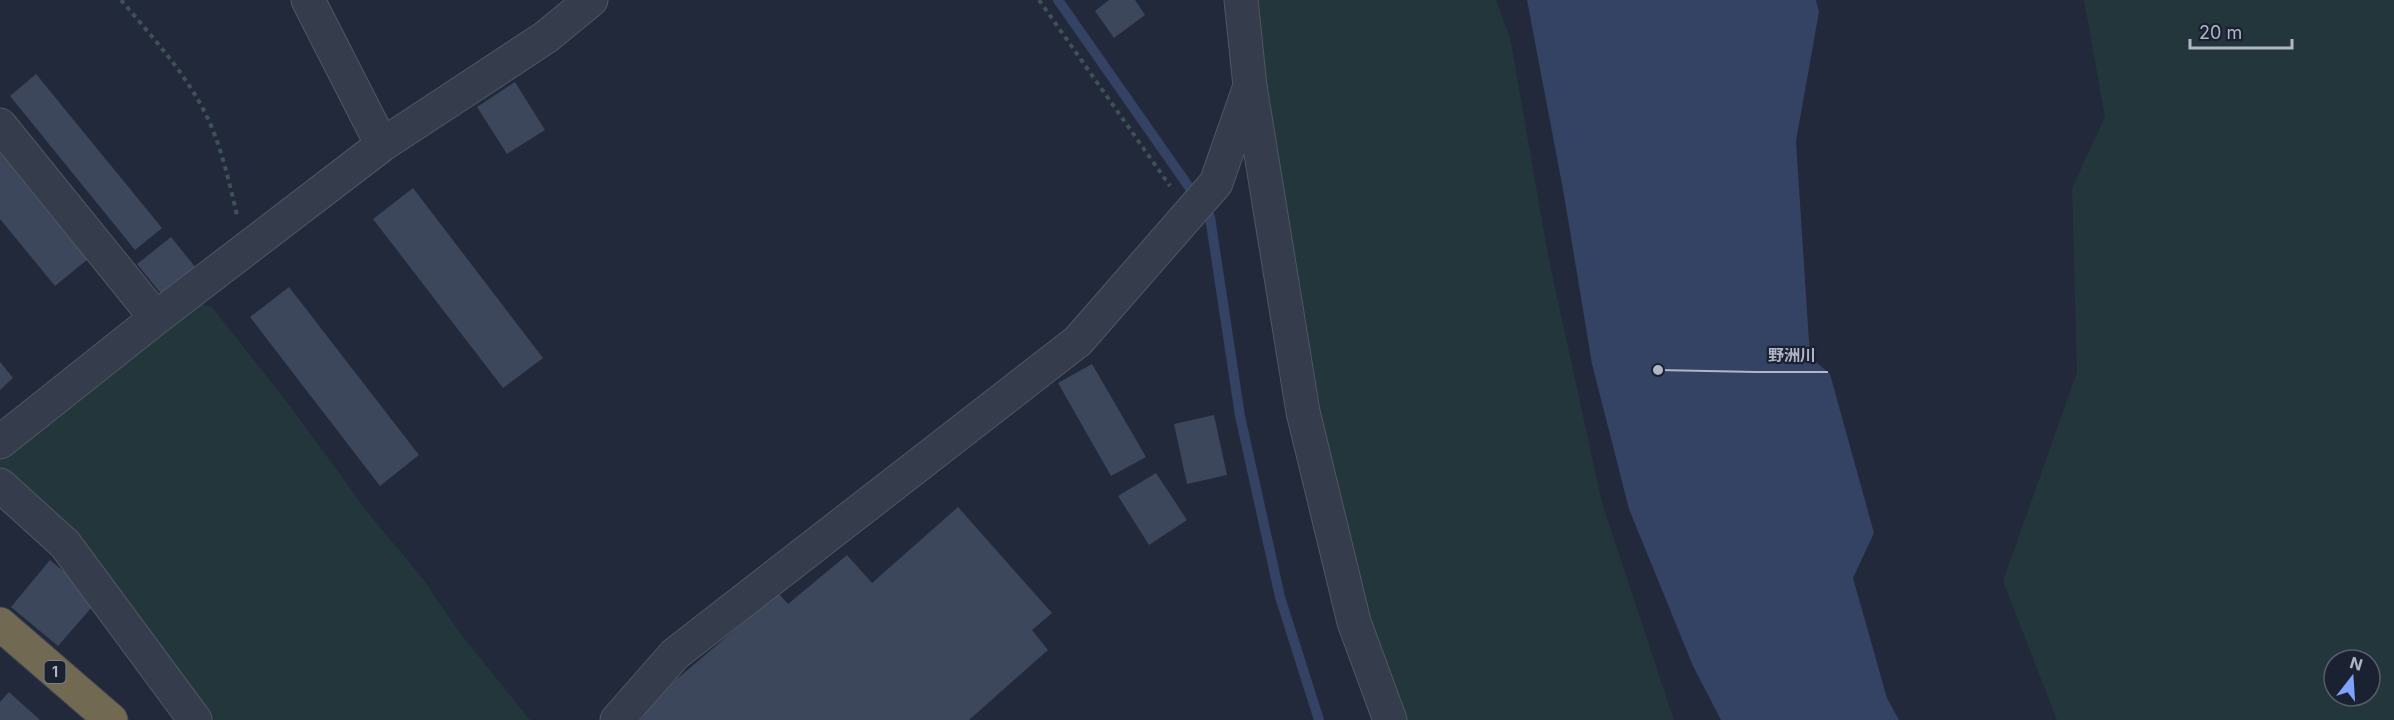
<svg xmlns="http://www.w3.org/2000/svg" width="2394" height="720" viewBox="0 0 2394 720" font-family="Inter,'Noto Sans JP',sans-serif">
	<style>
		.green { fill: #23363c; fill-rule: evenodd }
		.water { fill: #344263 }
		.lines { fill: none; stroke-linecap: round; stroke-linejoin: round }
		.stream { stroke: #344263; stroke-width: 10 }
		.building { fill: #3d475b }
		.minor-casing { stroke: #505666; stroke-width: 35 }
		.highway-casing { stroke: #3d4353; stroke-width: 35 }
		.path { stroke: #3e5256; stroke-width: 4; stroke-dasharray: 4.5 4.5; stroke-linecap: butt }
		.minor { stroke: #353c4b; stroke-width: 33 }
		.highway { stroke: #726952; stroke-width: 33 }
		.labels { text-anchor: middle; stroke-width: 4.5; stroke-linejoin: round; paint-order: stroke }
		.shield { fill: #1a2130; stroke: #83899a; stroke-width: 1.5 }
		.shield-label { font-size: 14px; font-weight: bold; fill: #b0b6c7 }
		.leader { fill: none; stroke: #b0b6c7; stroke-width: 2 }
		.callout-dot { fill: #b0b6c7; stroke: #1a2130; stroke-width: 2 }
		.callout-label { font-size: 16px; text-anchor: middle; font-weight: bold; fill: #b0b6c7; stroke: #1a2130; stroke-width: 4.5; stroke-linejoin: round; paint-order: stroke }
	</style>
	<rect width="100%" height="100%" fill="#21293b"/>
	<!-- green -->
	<path class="green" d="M1241,0H1496L1510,37L1548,255L1602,503L1674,720H1392L1293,400Z
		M2084,0H2394V720H2057L2003,581L2077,372L2072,188L2105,117ZM2334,660H2370V696H2334Z
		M196,303L212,307L287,402L369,514L423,579L459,632L530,720H205L0,471V459L27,433Z"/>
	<!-- water -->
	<path class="water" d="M1527,0H1816L1819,12L1796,141L1810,357L1830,374L1874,533L1853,578L1887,698L1899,720H1721L1693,666L1629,509L1592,364L1564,195Z"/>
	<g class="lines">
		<!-- stream -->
		<path class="stream" d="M1058,0L1210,217L1240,416L1280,597L1319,720"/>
	</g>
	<!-- building -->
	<path class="building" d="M1109,0H1135L1145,15L1114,38L1095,11Z
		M36,74L162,228L135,250L10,96Z
		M515,82L545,130L507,154L477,107Z
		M0,141L93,255L55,286L0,219Z
		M413,188L543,358L503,388L373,219Z
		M171,237L196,268L162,295L137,264Z
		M289,287L419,455L380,486L250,317Z
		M0,362L13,378L0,390Z
		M1092,364L1146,457L1111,476L1058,383Z
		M1214,415L1227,475L1187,484L1174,424Z
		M1156,473L1187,520L1149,545L1118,496Z
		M958,507L1052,613L1032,630L1048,650L969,720H641L658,695L778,593L788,604L847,555L872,583Z
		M50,560L98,600L58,646L11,607Z
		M9,692L40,720H0V702Z"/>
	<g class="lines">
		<defs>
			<path id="minor" d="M308,0L382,145
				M1241,0L1250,86L1303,412L1354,622L1390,720
				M0,125L156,318
				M0,442L156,318L382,145L546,37L591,0
				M0,485L65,544L195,720
				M617,720L675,654L1078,341L1216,183L1250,86"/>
			<path id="highway" d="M0,624L111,720"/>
		</defs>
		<!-- minor casing -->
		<use href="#minor" class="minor-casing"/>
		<!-- highway casing -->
		<use href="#highway" class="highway-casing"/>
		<!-- path -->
		<path class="path" d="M121,0C152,37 187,74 208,119C222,149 229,182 237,215
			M1039,0L1170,186"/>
		<!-- minor -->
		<use href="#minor" class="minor"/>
		<!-- highway -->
		<use href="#highway" class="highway"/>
	</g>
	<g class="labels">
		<!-- shield labels -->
		<rect class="shield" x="44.5" y="661" width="21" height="22" rx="4.5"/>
		<g class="shield-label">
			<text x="55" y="677">1</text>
		</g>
	</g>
	<!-- callouts -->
	<path class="leader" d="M1658 370L1756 372H1828"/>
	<circle class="callout-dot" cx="1658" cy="370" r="6"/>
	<g class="callout-label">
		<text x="1792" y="361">野洲川</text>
	</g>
	<!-- north arrow -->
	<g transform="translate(2352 678) rotate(17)"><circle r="28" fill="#1a2130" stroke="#565d6c" stroke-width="1.5"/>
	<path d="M0-4.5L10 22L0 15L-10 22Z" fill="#81a2fc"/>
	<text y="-9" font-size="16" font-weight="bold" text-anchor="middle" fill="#b0b6c7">N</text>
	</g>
	<!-- scale -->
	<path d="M2190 39v9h102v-9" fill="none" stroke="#b0b6c7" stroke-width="3"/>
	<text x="2199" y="39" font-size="18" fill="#b0b6c7" stroke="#1a2130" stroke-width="4.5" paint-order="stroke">20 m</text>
</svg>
